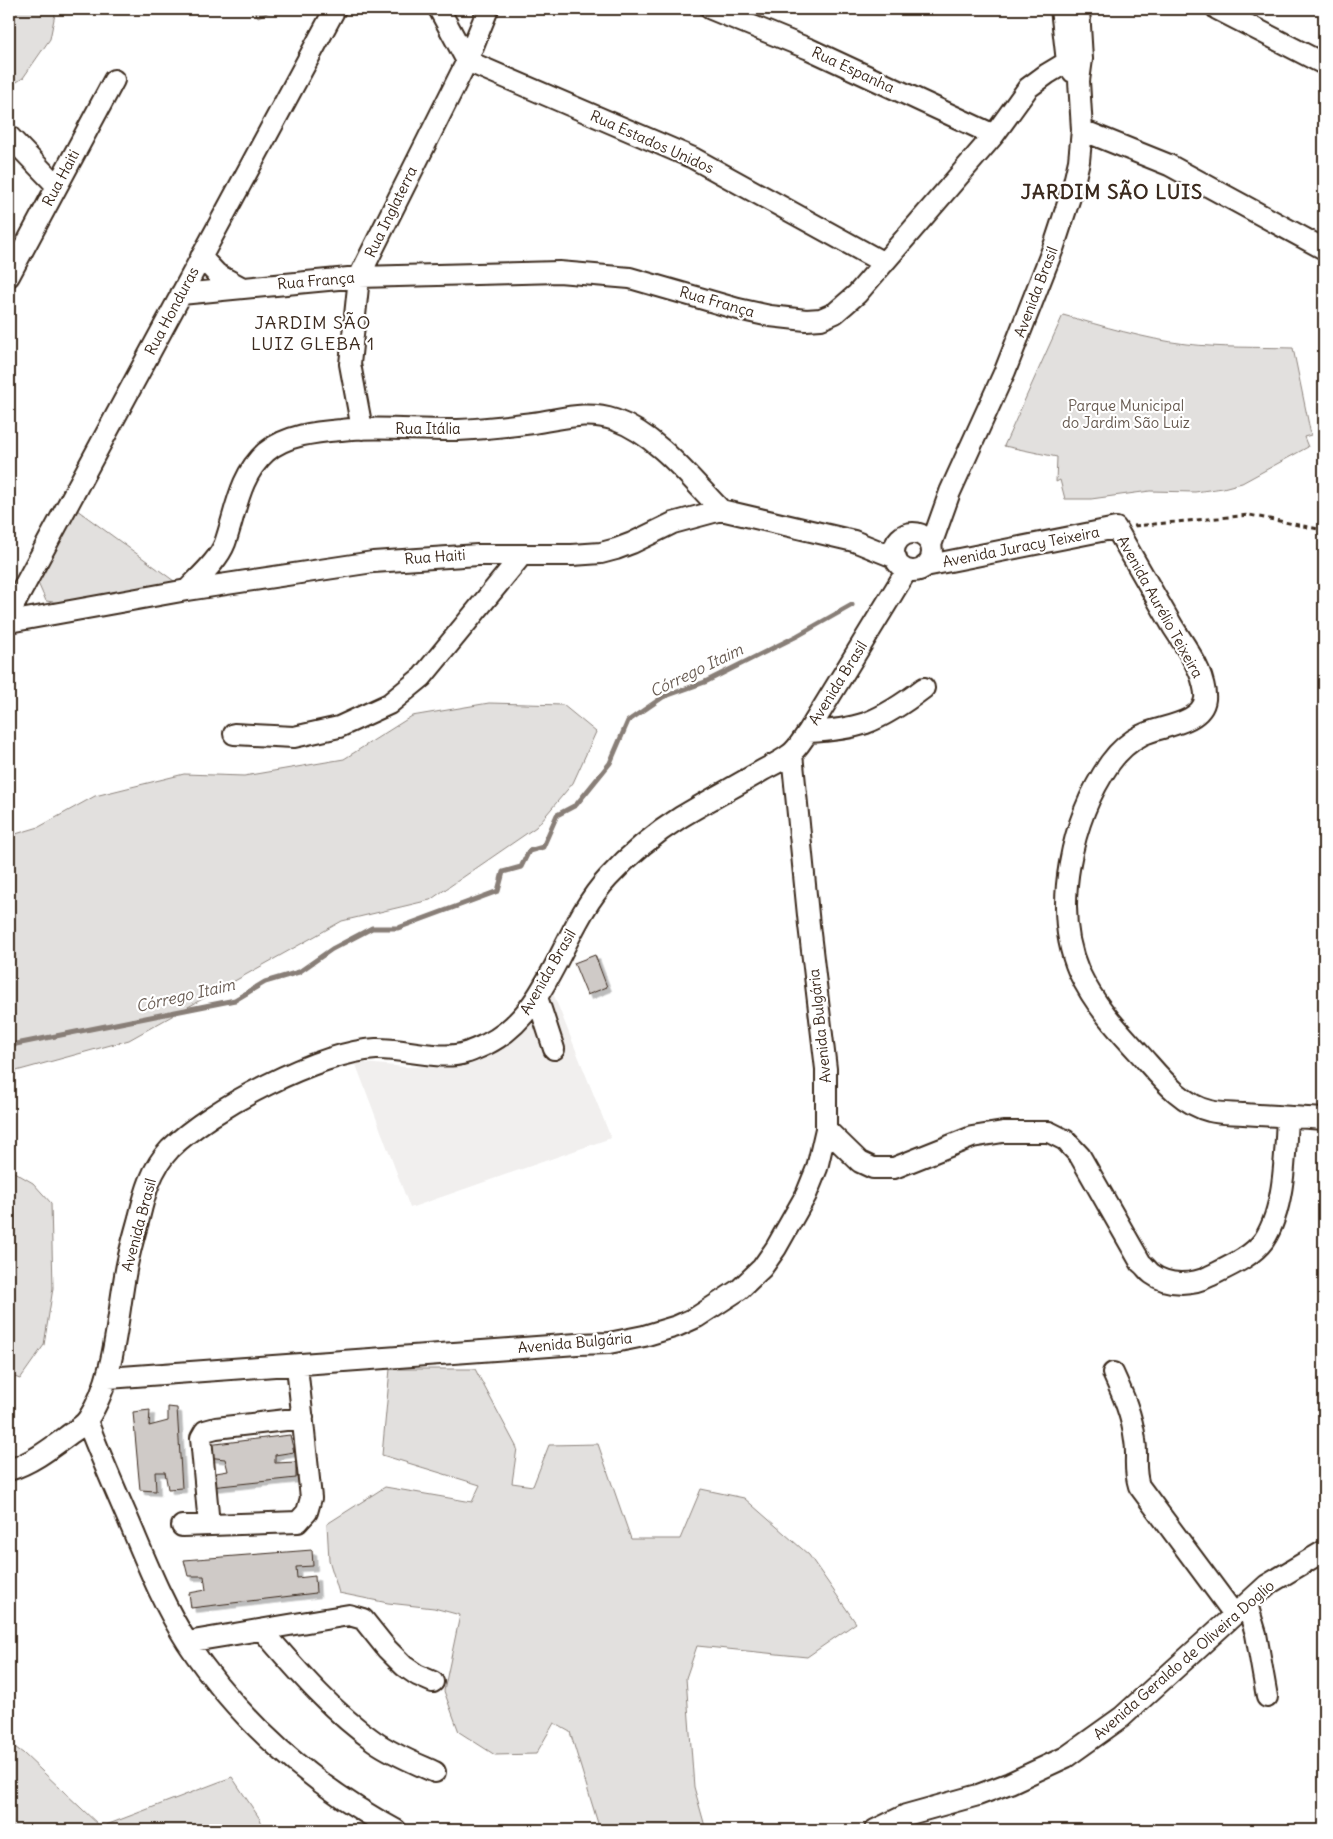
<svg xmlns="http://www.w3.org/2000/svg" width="1333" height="1839" viewBox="0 0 1333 1839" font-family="Delius,sans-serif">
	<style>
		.built { fill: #f1efee }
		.green { fill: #e2e0de; stroke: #8e857e }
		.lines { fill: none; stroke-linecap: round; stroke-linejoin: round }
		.stream { stroke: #887e77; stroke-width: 5 }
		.building { fill: #cfcac7; stroke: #3b2a1e; filter: url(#shadow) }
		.minor-casing { stroke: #3b2a1e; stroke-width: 24 }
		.path { stroke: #3b2a1e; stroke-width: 3; stroke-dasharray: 5 4; stroke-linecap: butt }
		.minor { stroke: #fff; stroke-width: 20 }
		.labels { text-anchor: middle; stroke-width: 4.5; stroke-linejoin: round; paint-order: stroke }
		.street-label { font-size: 15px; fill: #3b2a1e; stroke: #fff }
		.park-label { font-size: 15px; fill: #65584e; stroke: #fff }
		.water-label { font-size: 16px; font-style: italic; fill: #685b52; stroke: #fff }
		.quarter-label { font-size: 18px; letter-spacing: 1px; fill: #3b2a1e; stroke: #fff }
		.district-label { font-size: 20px; font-weight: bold; letter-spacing: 1px; fill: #3b2a1e; stroke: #fff }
	</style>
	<defs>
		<filter id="shadow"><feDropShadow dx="4.5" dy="4.5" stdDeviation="0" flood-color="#0004"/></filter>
	</defs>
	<rect width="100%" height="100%" fill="#fff"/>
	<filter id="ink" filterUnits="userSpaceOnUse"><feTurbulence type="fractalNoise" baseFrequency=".02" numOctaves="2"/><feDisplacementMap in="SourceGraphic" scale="10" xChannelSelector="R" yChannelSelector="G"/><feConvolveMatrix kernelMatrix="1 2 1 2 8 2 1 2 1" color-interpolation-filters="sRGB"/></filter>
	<g filter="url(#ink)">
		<!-- built -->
		<path class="built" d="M551,988L611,1138L410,1208L355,1062L405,1067L452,1065L494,1053L529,1023Z"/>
		<!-- green -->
		<path class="green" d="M9,9H56L50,39L23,78L9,87Z
			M253,9H276L258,17Z
			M1063,315C1103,326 1144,339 1186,344C1221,348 1257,347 1293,348L1311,435L1304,437L1308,447L1242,483L1223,488L1195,492L1150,491L1091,499H1065L1060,480L1056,482L1057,457L1004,446Z
			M73,507L174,581L153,593L61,603L46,601L34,574Z
			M489,703L563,705L596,732L573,783L536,827L430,900L342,921L129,1040L9,1073V836L39,827L95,796L184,774L244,776L344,759L412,716Z
			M9,1149L14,1172L33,1183L51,1203L53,1288L44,1345L20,1379L9,1375Z
			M390,1369H475L517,1448L512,1483L533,1486L549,1445L598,1444L631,1539H680L701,1489L744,1498L809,1555L856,1623L807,1657L697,1646L686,1678L694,1787L706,1830H600L570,1732L554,1723L536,1754L495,1755L459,1732L444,1691L460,1615L434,1608L388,1603L339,1593L329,1560L327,1524L385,1487L472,1502L480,1485L382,1455Z
			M9,1743L23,1753L101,1827L232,1777L260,1819L265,1830H9Z"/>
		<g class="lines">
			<!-- stream -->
			<path class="stream" d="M9,1049L16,1044L235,1000L265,982L299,972L332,949L372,928H398L498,891L503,872L521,867L529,851L543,847L557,815L576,805L610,763L628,721L663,697L705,682L797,636L852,605
				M9,1222L12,1226L10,1274H9"/>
		</g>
		<!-- building -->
		<path class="building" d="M595,955L607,987L587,995L574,963Z
			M168,1407L177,1408L182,1488L168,1489L165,1472H155L156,1491L140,1490L133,1412L150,1410L149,1426L168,1421Z
			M290,1435L294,1452L275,1455V1463L296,1462V1478L211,1487L210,1474L228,1471L225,1459L207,1457V1445Z
			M312,1550L313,1566L296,1567L297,1578L315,1576L316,1593L191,1608L189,1593L206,1590L204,1576H188L184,1560Z"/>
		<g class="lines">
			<defs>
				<path id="minor" d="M439,9L467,61L693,158L884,263
					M711,9L809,49L994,135
					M1061,9L1067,62L1073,72
					M1217,9L1324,64
					M1082,130L1169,165L1324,249
					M9,136L56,185
					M201,257L217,274L241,287
					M9,276L114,80
					M181,294L359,277L559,272L630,278L738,309L770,316L806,320L821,319L835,313L857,294L994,135L1028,88L1047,74L1067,62L1082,59
					M362,429L350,364L359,277L467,61L488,9
					M894 552a19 19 0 1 1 38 0a19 19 0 1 1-38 0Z
					M931,545L950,492L1005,371L1054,246L1072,191L1079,161L1082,130L1079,81L1082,59L1079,9
					M925,566L1116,528C1135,561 1154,594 1173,627C1182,641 1192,655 1199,671C1202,678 1206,692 1205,699C1202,724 1159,726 1142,735C1130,741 1118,752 1110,763C1072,818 1051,908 1079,972C1094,1004 1116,1028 1139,1053C1159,1075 1180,1104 1210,1111C1221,1114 1233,1113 1244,1114C1271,1116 1297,1117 1324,1119
					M187,590C199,577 218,561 225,543C236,512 239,476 266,452C286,435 316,432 341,430C380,426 419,431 458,430C483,429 509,426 533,423C562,419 586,410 615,420C657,435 690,478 721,510
					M9,614L335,9
					M9,622L187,590L373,562L478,555H572L601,553L616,549L632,543L673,523L721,510L854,541L896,558
					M808,732C827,731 848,729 866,723C887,715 907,701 924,688
					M234,734L294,737L339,727L389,704L422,677L522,555
					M537,997L554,1049
					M826,1129L860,1162L873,1168H894L972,1137L1003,1132H1049L1065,1140L1080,1156L1141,1263C1145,1266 1148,1271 1152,1274C1168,1286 1193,1285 1210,1276C1228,1267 1252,1257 1264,1240C1285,1208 1285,1154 1287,1117
					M1113,1373C1123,1395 1132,1415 1135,1440C1138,1457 1133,1467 1139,1486L1234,1614
					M108,1378L577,1344L609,1343L644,1336L677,1326L697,1317L740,1289L762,1268L776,1248L806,1195L817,1168L826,1129V1069L809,925L792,754
					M87,1421C100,1455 114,1487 128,1519C146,1561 162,1603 187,1642C239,1721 313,1786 396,1830
					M9,1470C32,1463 51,1448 70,1434C76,1430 84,1425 88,1419C115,1379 117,1318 126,1270C129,1253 134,1236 139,1218C145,1193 151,1169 170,1149C211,1108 319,1052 376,1049C402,1048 441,1061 465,1053C472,1051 480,1047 487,1044C551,1012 561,928 608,878C629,855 654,834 681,817C706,802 732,788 758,773C768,767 780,762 789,755C797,750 802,740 808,732L907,570
					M209,1525L201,1438L205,1431L216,1428L303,1418
					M182,1526L298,1522L307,1512L311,1498L297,1366
					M1247,1604L1256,1634L1267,1697
					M262,1630C296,1669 332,1712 374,1741C392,1754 415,1763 435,1772
					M187,1642L349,1615L363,1619L387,1649L404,1666L417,1675L433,1682
					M875,1830L906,1815L978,1795L1010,1783L1066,1757L1122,1717L1267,1585L1324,1551"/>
			</defs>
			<!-- minor casing -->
			<use href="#minor" class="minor-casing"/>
			<!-- path -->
			<path class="path" d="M1134,526L1250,515L1318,529L1324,533"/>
			<!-- minor -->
			<use href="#minor" class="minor"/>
		</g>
	</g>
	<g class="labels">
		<!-- street labels -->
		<g class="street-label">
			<text transform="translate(853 70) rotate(25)" y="5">Rua Espanha</text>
			<text transform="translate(652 142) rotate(24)" y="5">Rua Estados Unidos</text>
			<text transform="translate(61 178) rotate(-62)" y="5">Rua Haiti</text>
			<text transform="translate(391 212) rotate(-64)" y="5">Rua Inglaterra</text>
			<text transform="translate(316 281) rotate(-5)" y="5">Rua França</text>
			<text transform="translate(1036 292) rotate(-69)" y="5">Avenida Brasil</text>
			<text transform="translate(717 302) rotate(16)" y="5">Rua França</text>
			<text transform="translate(172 311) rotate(-62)" y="5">Rua Honduras</text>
			<text x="428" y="434">Rua Itália</text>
			<text transform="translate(1021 547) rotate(-11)" y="5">Avenida Juracy Teixeira</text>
			<text transform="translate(435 557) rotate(-4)" y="5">Rua Haiti</text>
			<text transform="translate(1160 607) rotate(61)" y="5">Avenida Aurélio Teixeira</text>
			<text transform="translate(838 683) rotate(-58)" y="5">Avenida Brasil</text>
			<text transform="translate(548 972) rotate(-60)" y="5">Avenida Brasil</text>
			<text transform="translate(820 1026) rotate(-96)" y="5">Avenida Bulgária</text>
			<text transform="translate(139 1225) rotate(-75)" y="5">Avenida Brasil</text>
			<text transform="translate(575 1343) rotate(-5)" y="5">Avenida Bulgária</text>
			<text transform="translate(1184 1660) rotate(-41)" y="5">Avenida Geraldo de Oliveira Doglio</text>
		</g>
		<!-- park labels -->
		<g class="park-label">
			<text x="1126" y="411">Parque Municipal<tspan x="1126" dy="17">do Jardim São Luiz</tspan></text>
		</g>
		<!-- water labels -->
		<g class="water-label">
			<text transform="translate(696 670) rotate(-26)" y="6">Córrego Itaim</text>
			<text transform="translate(185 995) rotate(-13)" y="6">Córrego Itaim</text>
		</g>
		<!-- quarter labels -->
		<g class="quarter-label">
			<text x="313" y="329">JARDIM SÃO<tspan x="313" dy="21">LUIZ GLEBA 1</tspan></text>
		</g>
		<!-- district labels -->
		<g class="district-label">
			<text x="1112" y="199">JARDIM SÃO LUIS</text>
		</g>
	</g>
	<!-- margin -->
	<rect width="1333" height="1839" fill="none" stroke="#fff" stroke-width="30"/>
	<rect x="15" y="15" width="1303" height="1809" fill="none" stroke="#3b2a1e" stroke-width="2" filter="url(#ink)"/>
</svg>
